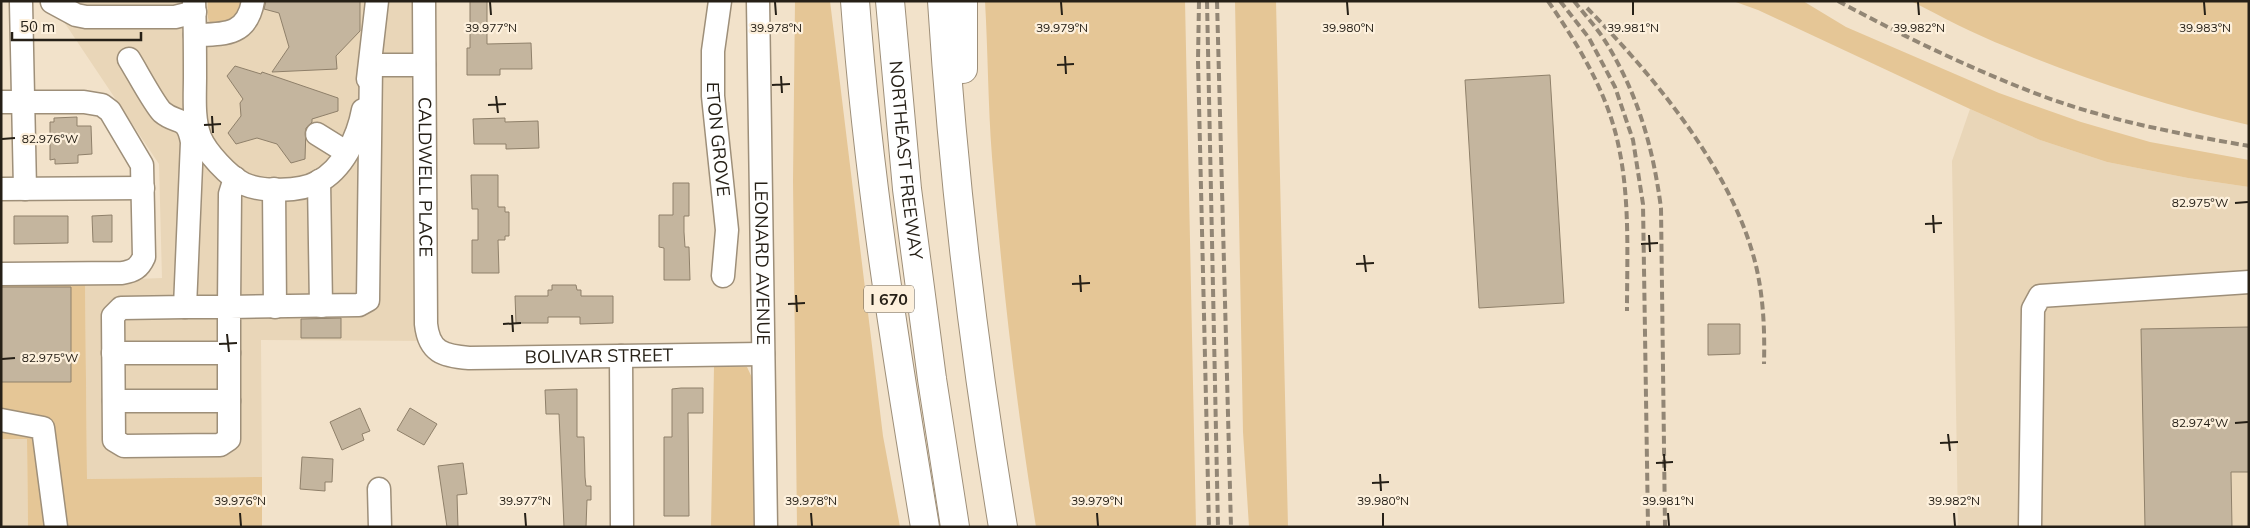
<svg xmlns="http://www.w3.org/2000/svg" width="2250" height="528" viewBox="0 0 2250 528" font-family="Mulish,sans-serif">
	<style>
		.built { fill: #e9d6b8 }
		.green { fill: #e5c696 }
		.building { fill: #c4b59e; stroke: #8f806a }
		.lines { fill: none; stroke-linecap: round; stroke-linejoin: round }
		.minor-casing { stroke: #9e8f79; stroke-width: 25 }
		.highway-casing { stroke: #9e8f79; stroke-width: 30 }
		.minor { stroke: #fff; stroke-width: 22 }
		.highway { stroke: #fff; stroke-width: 28 }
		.rail { stroke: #928675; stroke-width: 4; stroke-dasharray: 8 4; stroke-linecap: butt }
		.ticks { fill: none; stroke: #262017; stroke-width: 2 }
		.labels { text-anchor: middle; stroke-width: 4.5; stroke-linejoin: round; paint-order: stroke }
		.shield { fill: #fdf0dc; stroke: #665e52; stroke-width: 1 }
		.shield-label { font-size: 16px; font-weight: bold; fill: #262017 }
		.street-label { font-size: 18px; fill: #262017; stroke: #fdf0dc }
		.ticks-label { font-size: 12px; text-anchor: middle; fill: #262017; stroke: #fdf0dc; stroke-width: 4.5; stroke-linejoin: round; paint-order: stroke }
	</style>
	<rect width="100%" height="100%" fill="#f2e2ca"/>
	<!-- built -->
	<path class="built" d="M50,1H428L433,341L261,340L262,477L87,479L85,281L162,278L159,164Z
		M1970,109L2040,140L2107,162L2188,178L2249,187V527H1958L1952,161Z
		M1,439H27L28,527H1Z"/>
	<!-- green -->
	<path class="green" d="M208,1H243C241,12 221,34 210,22C206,17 208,7 208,1Z
		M795,1H830L883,436L900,527H797L793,181Z
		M985,1H1185L1196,527H1036C1016,404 1002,281 992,157C988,105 988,53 985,1Z
		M1235,1H1276L1288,527H1249L1243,432Z
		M1733,1H1803L1846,27L1999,93L2081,122L2150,142L2249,160V187L2188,178L2107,162L2040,140L1970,109L1758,10Z
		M1911,1H2249V125C2166,106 2086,80 2007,47C1974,34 1942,17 1911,1Z
		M1,281H85L87,479L262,477V527H28L27,439H1Z
		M731,366L747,367L754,382L755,527H711L714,367Z"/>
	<!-- building -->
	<path class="building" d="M266,1H360V31L336,56L337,69L272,72L289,47L279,13L264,9Z
		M470,1H487V44L531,43L532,69H500V75H467V48H470Z
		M235,66L261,74L262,72L338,98V111L312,119V122L306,128L305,159L291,163L277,144L257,138L236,144L228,133L241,116L240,103L243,99L227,76Z
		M1550,75L1564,303L1479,308L1465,80Z
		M77,117V126H91L92,154L78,155V163L55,164V159L50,160V122H54V118Z
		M505,118V122L538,121L539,148L506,149V144H474L473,119Z
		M471,175H498V207H505V212H509V236H505V240H498L499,273H472V240H478V209H472Z
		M673,183H689V216H684V232L685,247H689L690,280H664V248L659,247V215H673Z
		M112,215V242H93L92,216Z
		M14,216H68V243L14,244Z
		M552,285H576L577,290H581V296H613V323L580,324V317H548V323H516L515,296H548V290H552Z
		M1,287H71V382H1Z
		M341,318V338H301V319Z
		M1708,324H1740V354L1708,355Z
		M2249,327V472H2231L2232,527H2145L2141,329Z
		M681,388H703V413H688L689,516H664V437H672V389Z
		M577,389V437H584L585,477L586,486H591V500H587L586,527H564L559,414H546L545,390Z
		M360,408L370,431L362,434L364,440L342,450L330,422Z
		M410,408L437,424L424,445L397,430Z
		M302,457L333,459L332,482H325V491L300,489Z
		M463,463L467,494L457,495L458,527H447L438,466Z"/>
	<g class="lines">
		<defs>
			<g id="minor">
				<path d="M194,1C195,27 195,52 195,77C195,96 193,119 200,137C206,152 229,177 244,184C262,192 300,192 318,182C343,169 358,137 363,110"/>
				<path id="s1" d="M424,1L426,324C429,352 443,356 469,358L763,354"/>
				<path id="s2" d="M720,1L713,51V96L727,230L723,276"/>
				<path id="s3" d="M758,1L766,527"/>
				<path d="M52,2L76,15L86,17H175L195,12"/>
				<path d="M21,3L25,189"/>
				<path d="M195,35C224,34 247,36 253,1"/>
				<path d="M129,59C136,70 154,104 162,112C177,125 187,114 192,142L185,307L121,308L113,316L114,440L124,446L220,445L229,439V307L359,305L368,300L371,65"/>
				<path d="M371,65H424"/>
				<path d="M368,79L377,1"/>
				<path d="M1,102H84L102,105L110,111L142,165L144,257C139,268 134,271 122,273L1,274"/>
				<path d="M317,134L346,152"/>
				<path d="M319,181L321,306"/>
				<path d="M1,189L143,188"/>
				<path d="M274,189L275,307"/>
				<path d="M185,307H229L230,194L235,178"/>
				<path d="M113,353H229"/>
				<path d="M621,356L622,527"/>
				<path d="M114,401H229"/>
				<path d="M1,420L43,428L56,527"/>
				<path d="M379,489L380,527"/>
				<path d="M2030,527L2033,309L2040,296L2249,282"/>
			</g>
			<g id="highway">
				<path d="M855,1C868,178 896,353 925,527"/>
				<path id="s4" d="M890,1L907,189L932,379L955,527"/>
				<path d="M942,1C953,177 974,353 1003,527"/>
				<path d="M963,1V69"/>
			</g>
		</defs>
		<!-- minor casing -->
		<use href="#minor" class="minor-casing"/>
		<!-- highway casing -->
		<use href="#highway" class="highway-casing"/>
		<!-- minor -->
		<use href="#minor" class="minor"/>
		<!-- highway -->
		<use href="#highway" class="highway"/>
		<!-- rail -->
		<path class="rail" d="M1199,1L1198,61L1209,527
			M1207,1L1218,527
			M1217,1L1231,527
			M1548,1C1579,46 1608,93 1619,148C1630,201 1627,257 1627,311
			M1560,1L1589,38L1615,87L1633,140L1643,204L1648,527
			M1574,1C1585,15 1598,29 1607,44C1639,97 1653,148 1661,208L1665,527
			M1838,1C1905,37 1973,70 2045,97C2111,121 2180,134 2249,146
			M1587,8C1651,73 1726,163 1752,251C1763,287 1765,326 1764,364"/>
	</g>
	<!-- ticks -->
	<path class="ticks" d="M490,2L491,15M775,2L776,15M1061,2L1062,15M1347,2L1348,15M1633,2V15M1918,2L1919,15M2204,2L2205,15M1065,56L1066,74M1057,65L1074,64M781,76L782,93M772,85L790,84M496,96L498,113M488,105L506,104M212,116L213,133M204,125L221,124M2,139L15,138M2235,203L2248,202M1933,215L1934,233M1925,224L1942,223M1649,235L1650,252M1641,244L1658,243M1364,255L1366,272M1356,264L1374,263M1080,275L1081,292M1072,284L1090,283M796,295L797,312M788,304L805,303M512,315L513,332M503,324L521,323M227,334L229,352M219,344L237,343M2,359L15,358M2235,423L2248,422M1948,434L1950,451M1940,443L1958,442M1664,454L1665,471M1656,463L1673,462M1380,474L1381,491M1372,483L1389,482M240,513L241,526M525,513L526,526M811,513L812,526M1097,513L1098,526M1383,513V526M1668,513L1669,526M1954,513L1955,526"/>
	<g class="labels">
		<!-- shield labels -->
		<rect class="shield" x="864" y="285.5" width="50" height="27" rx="4"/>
		<g class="shield-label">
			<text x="889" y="305">I 670</text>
		</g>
		<!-- street labels -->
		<g class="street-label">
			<text dy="6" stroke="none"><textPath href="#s2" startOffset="139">ETON GROVE</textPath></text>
			<text dy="6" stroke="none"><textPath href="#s4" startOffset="160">NORTHEAST FREEWAY</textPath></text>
			<text dy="6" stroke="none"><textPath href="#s1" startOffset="176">CALDWELL PLACE</textPath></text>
			<text dy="6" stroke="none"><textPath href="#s3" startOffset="262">LEONARD AVENUE</textPath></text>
			<text dy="6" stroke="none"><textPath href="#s1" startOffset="515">BOLIVAR STREET</textPath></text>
		</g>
	</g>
	<g class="ticks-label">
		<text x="491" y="32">39.977°N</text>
		<text x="776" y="32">39.978°N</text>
		<text x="1062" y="32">39.979°N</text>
		<text x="1348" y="32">39.980°N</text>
		<text x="1633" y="32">39.981°N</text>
		<text x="1919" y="32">39.982°N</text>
		<text x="2205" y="32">39.983°N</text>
		<text x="50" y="143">82.976°W</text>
		<text x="2200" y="207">82.975°W</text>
		<text x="50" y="362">82.975°W</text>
		<text x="2200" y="427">82.974°W</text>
		<text x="240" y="505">39.976°N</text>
		<text x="525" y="505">39.977°N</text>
		<text x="811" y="505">39.978°N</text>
		<text x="1097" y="505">39.979°N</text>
		<text x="1383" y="505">39.980°N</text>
		<text x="1668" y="505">39.981°N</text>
		<text x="1954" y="505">39.982°N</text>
	</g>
	<!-- border -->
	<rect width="2250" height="528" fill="none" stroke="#262017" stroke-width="5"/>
	<!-- scale -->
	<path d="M12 32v8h129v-8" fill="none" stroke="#262017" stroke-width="2.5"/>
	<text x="20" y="32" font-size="15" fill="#262017" stroke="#fdf0dc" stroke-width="4" paint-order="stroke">50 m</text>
</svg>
